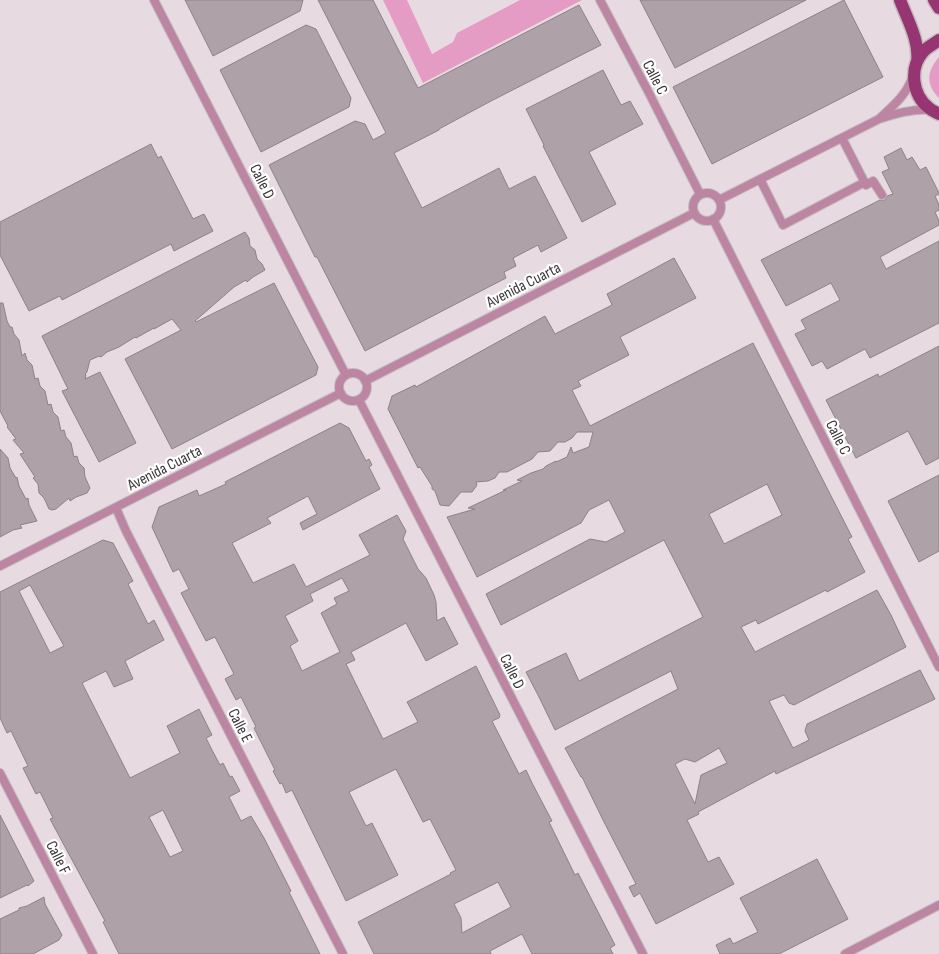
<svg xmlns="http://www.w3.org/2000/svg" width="939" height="954" viewBox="0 0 939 954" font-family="'Sofia Sans Condensed',sans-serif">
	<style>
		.green { fill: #e59cc4 }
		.building { fill: #aea2a8; stroke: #8d8287; fill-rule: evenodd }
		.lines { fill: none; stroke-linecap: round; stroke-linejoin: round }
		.street-casing { stroke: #c4babf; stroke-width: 10 }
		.primary-casing { stroke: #c4babf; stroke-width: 15 }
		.street { stroke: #bc86a3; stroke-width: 8 }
		.primary { stroke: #963571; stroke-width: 12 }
		.labels { text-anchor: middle; stroke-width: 4.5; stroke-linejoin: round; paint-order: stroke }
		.street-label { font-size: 16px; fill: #393436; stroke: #fff }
	</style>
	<rect width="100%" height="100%" fill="#e7dbe1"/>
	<!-- green -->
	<path class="green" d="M383,0H407L432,54L453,42L457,33L520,0H582L423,83Z
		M939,57V98C925,84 927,71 939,57Z"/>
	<!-- building -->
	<path class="building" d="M185,0H303L300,11L213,56Z
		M318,0H373L418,88L579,5L601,45L491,101L439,129V130L394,153L422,208L499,168L509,189L535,176L567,238L541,252L538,245L513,258L516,266L504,272L506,278L365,351L317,257H315L269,165L355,121L365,124L373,140L386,133Z
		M640,0H806L675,68Z
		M844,0L883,77L712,164L673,87Z
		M306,25L316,29L351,98L349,107L261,152L220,70Z
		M603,70L621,105L630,101L643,124L589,152L616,204L582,222L543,146L544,145L526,109Z
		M151,144L158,158L161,156L193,219L204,214L213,231L174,251L171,244L62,300L60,296L29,311L0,255V222Z
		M901,148L907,160L912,157L920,170L926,167L939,193V194L935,196L939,205V210L935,212L939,221V225L880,257L886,269L939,241V323L870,358L865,349L827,369L822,361L812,366L795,334L806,329L801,320L840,300L831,283L786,306L761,260L880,200H885L887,196L893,194L882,172L889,169L884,157Z
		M245,232L249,238L250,246L255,250L257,259L262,264L265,270L253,277L247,282L246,280L234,287L195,321L196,322L274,283L318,367L316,375L172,449L125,359L181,330L172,319L154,329V328L136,338L135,337L119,347L107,352L101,357L99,356L90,360L87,372L85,374L86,375L85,379L100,372L136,443L99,462L62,391L68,389L42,336Z
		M674,258L696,298L620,337L629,355L578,381L581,386L572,390L590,426L753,343L852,537L848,539L865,572L827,592L826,590L758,624L756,620L741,627L755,652L877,590L891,615L906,647L794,705L789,703L784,695L769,701L793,748L809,740L805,731L807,724L920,670L935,699L776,774L775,771L698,812L699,814L687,820L708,862L719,857L734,884L656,924L640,893L634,897L629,887L636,884L604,822L582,777H581L565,748L678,689L671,671L555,730L539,697L526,672L566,653L579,681L703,617L664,540L501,625L486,594L590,539L606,542L625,532L609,500L589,510L581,523L477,577L447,517L475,509L468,508L506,490H503L522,481L517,480L531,473L543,469L546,466L556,461V462L567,457L571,447L573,453L589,447L593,432H577L572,438L565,442H558L550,451L538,452L532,459L507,472H499L495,478L488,481L476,482L477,485L472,492H461L449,506L440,505L435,491L432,489V486L420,467L418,468L388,409L392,396L415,385L416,387L545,316L555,334L612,305L607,294ZM767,484L782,515L724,544L709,514ZM719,748L727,763L701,775L695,804L675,764L685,759L695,762Z
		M0,303H3L7,321L10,327H12L14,334L19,340L22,356L25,353L27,360L32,365L35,379L38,378L40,386L45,391L48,405L51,404L53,412L58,417L61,431L64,430L66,437L71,443L74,457L77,456L79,463L84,468L85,477L90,488L87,493L76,497L70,501L69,498L56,509L52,510L49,509L44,498L39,493L38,484L33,478L35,477L20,454L24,453L13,440L16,439L7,427L8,426L0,411Z
		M939,346V458L926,465L908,431L856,458L826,400L878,374L879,377Z
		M340,423L349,428L366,461L369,459L372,465L369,467L380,489L303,530L300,523L317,514L308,496L267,518L271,523L232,543L253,583L294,564L306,587L370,555L359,535L397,515L406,531L403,539L418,569L426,578L434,595L436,602L437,621L444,617L458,644L426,661L406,623L351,652L355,660L346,664L383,739L418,722L407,702L476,666L500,715L499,718L492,721L519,774L526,770L532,783L552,821L549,822L575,875L578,873L615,945L610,948L613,954H532L522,934L490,951L491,954H374L358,922L451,874L450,873L456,870L430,819L423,822L396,769L349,792L366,826L372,823L398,875L346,901L292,790L286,793L282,783L280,784L273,771L275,770L254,728L256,727L241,697L236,700L225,679L234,674L215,637L206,641L181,593L189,589L179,569L173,572L152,527L159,507L197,490L199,496L226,484L225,482ZM342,578L349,591L334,598L337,604L321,613L340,652L302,671L290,646L298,641L285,616L313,601L310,594ZM498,882L511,907L462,933L461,918L454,904Z
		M0,449L8,458L10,468L16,478L17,477L19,486L26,499L28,498L29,505L37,521L20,525L22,528L13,530L0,537Z
		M939,475V551L919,562L888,501Z
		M103,540L113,543L133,581L128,584L148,624L154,620L164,640L125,661L133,679L114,687L106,671L82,683L130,778L180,753L167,726L199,709L212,735L206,738L212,750L220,765L223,763L230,777L232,776L240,791L229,797L241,821L251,816L264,838L291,891L289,892L320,954H119L103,922L105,921L50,819L53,818L40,792L36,794L23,768L28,766L11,731L7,733L0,718V592ZM30,585L64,646L50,653L19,591ZM163,810L183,851L170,857L149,817Z
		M0,815L34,881L28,886L27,885L0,898Z
		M817,859L848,919L779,954H720L716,945L730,938L733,944L758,932L740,898Z
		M44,897L45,904L62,935L59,940L33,954H0V919L19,910V908L27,906Z"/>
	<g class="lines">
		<defs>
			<path id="street" d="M154,0L346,375
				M600,0L649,93L700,194
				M881,117C893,106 907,94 912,78
				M842,138L866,185L873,181L882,195
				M760,179L783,225L865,182
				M693 207a14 14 0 1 1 28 0a14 14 0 1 1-28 0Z
				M719,200L879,119C897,113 912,109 931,110
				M713,219L939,667
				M339 387a14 14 0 1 1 28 0a14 14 0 1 1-28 0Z
				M365,381L694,213
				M359,400L643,954
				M116,508L126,531L343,954
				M0,566L341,393
				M0,773L93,954
				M845,954L939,905"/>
			<path id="primary" d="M900,0C907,19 920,41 917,62
				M934,0L939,8
				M939,40C934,44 927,47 923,52C909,68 912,95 929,108C932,111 936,112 939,114"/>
		</defs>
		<!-- street casing -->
		<use href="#street" class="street-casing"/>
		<!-- primary casing -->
		<use href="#primary" class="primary-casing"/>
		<!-- street -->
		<use href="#street" class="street"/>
		<!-- primary -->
		<use href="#primary" class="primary"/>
	</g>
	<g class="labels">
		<!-- street labels -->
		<g class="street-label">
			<text transform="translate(656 77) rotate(62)" y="6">Calle C</text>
			<text transform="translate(263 181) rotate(63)" y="6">Calle D</text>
			<text transform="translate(523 284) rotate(-27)" y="6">Avenida Cuarta</text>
			<text transform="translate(839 437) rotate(63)" y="6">Calle C</text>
			<text transform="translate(164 467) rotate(-27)" y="6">Avenida Cuarta</text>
			<text transform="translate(513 671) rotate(63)" y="6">Calle D</text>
			<text transform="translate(241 725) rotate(63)" y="6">Calle E</text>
			<text transform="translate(59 857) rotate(63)" y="6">Calle F</text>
		</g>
	</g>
</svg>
